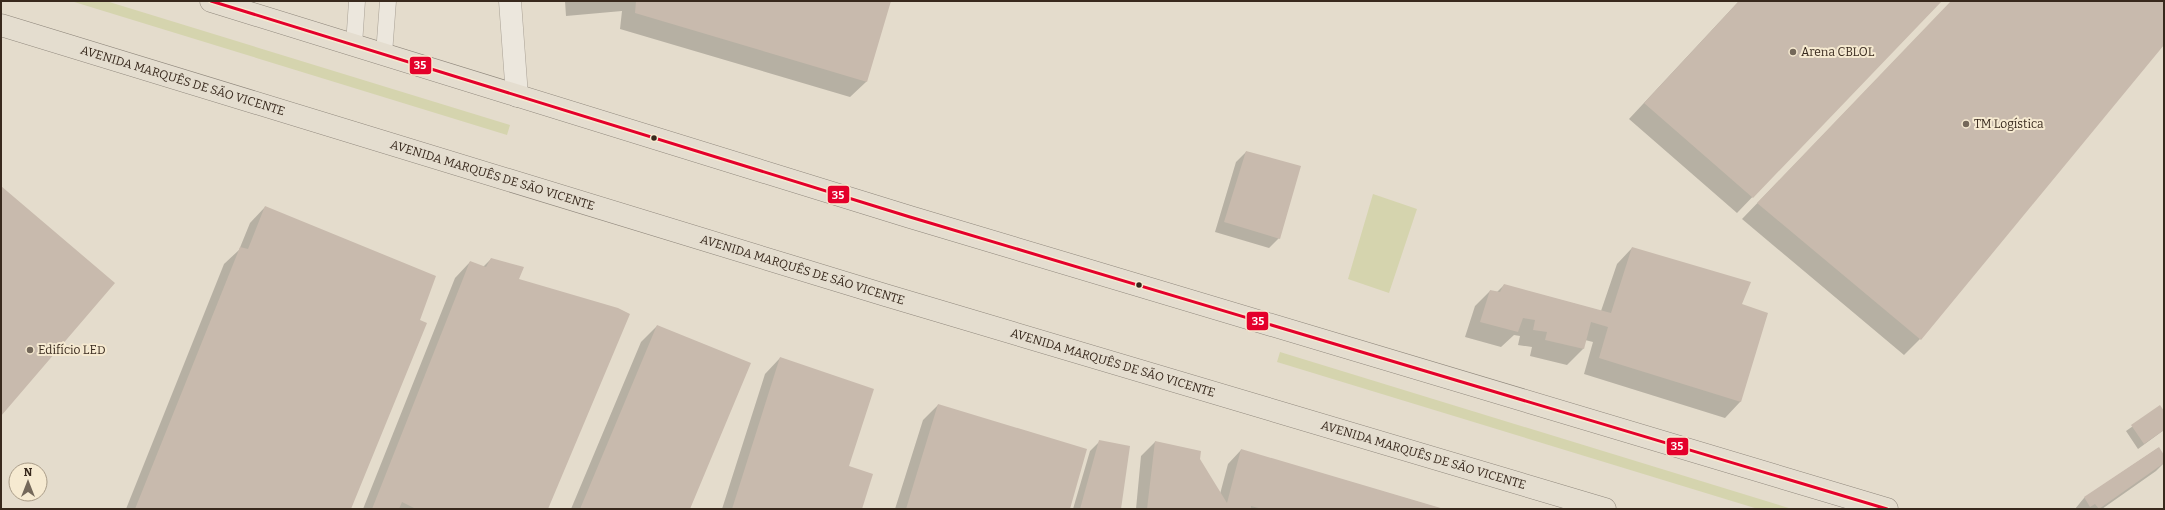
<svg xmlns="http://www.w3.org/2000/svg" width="2165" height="510" viewBox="0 0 2165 510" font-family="Bitter,serif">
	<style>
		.green { fill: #d5d4ae }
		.shadow { fill: #0003 }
		.building { fill: #c8baad }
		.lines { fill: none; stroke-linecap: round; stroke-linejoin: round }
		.service-casing { stroke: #a9a195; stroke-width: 17 }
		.minor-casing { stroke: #a9a195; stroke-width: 23 }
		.primary-casing { stroke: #8f877c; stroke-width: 23 }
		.service { stroke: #ece7dd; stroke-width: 16 }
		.minor { stroke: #ece7dd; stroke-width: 22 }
		.primary { stroke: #e4ddcf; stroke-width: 22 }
		.bus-1-casing { stroke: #f6ead1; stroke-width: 6 }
		.bus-1 { stroke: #e4002b; stroke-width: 3 }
		.poi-dot { fill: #74685a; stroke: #f6ead1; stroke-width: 1.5 }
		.bus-dot { fill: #38291d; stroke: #f6ead1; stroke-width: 1.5 }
		.labels { text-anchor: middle; stroke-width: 4; stroke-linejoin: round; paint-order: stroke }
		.poi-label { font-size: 12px; fill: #38291d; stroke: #f6ead1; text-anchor: start }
		.street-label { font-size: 12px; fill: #38291d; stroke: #f6ead1 }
		.line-badge { stroke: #f6ead1; stroke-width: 1.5 }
		.badge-label { font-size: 11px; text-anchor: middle; font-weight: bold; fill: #fff }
	</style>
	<rect width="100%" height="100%" fill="#e4dccc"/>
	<!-- green -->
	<path class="green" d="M71,1H106L510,125L507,135Z
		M1373,194L1417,209L1389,293L1348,279Z
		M1280,352L1792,509H1758L1277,362Z"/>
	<!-- shadow -->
	<path class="shadow" d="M565,1H890L866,82L850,97L620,29L622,11L566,16Z
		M1739,1H1941L1737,213L1629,119Z
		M1952,1H2164V43L1920,339L1904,355L1742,219Z
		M1246,152L1279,238L1269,248L1215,232L1236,162Z
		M265,207L350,509H126L224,264L239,250L250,223Z
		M1632,248L1740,305L1767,314L1740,402L1725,418L1584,374L1593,342L1585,340L1583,349L1567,365L1530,356L1532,347L1518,345L1520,336L1514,335L1501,347L1465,337L1475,306L1490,291L1497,292L1504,285L1601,311L1617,264Z
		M491,259L518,279L547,509H363L455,278L470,262L483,267Z
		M657,326L688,509H571L641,342Z
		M780,358L848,466L860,509H722L765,374Z
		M938,405L1069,509H895L923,420Z
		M2160,407L2164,412V430L2138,449L2126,431Z
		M1100,441L1120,509H1073L1090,451Z
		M1155,442L1199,459L1220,494L1228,464L1241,450L1442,509H1136L1141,456Z
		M2158,448L2164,457V463L2156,471L2102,509H2075L2084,498Z"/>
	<!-- building -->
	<path class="building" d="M636,1H891L867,82L635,13Z
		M1739,1H1942L1753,198L1644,103Z
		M1951,1H2164V45L1921,340L1757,203Z
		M1246,151L1301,166L1280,239L1224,222Z
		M1,186L115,283L1,416Z
		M265,206L436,276L420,320L427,323L351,509H135L240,247L248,249Z
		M1632,247L1751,282L1742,304L1768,313L1741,402L1599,358L1608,327L1591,322L1584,349L1545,340L1547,332L1533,330L1535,320L1523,318L1518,332L1480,322L1490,290L1500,292L1504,284L1611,313Z
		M491,258L524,267L519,279L618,308L630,314L548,509H416L402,502L399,509H372L470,261L486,267Z
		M657,325L751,363L690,509H580Z
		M780,357L874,389L849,466L873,474L862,509H732Z
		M938,404L1087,449L1070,509H906Z
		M2160,405L2164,411V430L2144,444L2131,425Z
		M1099,440L1130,446L1121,509H1080Z
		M1155,441L1201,451L1200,459L1227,503L1241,449L1444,509H1262L1251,506V509H1147Z
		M2159,447L2164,455V463L2099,509L2095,504L2090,507L2084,497Z"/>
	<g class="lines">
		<defs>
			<path id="service" d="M354,45L357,1
				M384,54L388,1"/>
			<path id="minor" d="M510,1L517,96"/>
			<g id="primary">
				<path d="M211,1L910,217L1887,509"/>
				<path id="s1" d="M1,25L885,295L1605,509"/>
			</g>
		</defs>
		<!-- service casing -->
		<use href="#service" class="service-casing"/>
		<!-- minor casing -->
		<use href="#minor" class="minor-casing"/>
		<!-- primary casing -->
		<use href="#primary" class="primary-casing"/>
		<!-- service -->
		<use href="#service" class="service"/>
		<!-- minor -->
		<use href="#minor" class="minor"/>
		<!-- primary -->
		<use href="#primary" class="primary"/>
		<defs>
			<path id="bus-1" d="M211,1L910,217L1887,509"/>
		</defs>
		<!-- bus-1 casing -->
		<use href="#bus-1" class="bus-1-casing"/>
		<!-- bus-1 -->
		<use href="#bus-1" class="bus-1"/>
	</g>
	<!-- markers -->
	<g class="poi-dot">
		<circle cx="1793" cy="52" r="4"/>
		<circle cx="1966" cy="124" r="4"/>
		<circle cx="30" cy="350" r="4"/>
	</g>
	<g class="bus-dot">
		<circle cx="654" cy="138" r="3.5"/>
		<circle cx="1139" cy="285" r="3.5"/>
	</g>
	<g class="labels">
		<!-- poi labels -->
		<g class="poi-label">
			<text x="1801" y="56">Arena CBLOL</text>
			<text x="1974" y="128">TM Logística</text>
			<text x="38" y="354">Edifício LED</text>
		</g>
		<!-- street labels -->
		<g class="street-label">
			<text dy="4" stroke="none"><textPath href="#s1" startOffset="190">AVENIDA MARQUÊS DE SÃO VICENTE</textPath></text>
			<text dy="4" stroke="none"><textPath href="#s1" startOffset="514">AVENIDA MARQUÊS DE SÃO VICENTE</textPath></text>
			<text dy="4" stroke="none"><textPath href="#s1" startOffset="838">AVENIDA MARQUÊS DE SÃO VICENTE</textPath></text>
			<text dy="4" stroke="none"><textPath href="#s1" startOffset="1162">AVENIDA MARQUÊS DE SÃO VICENTE</textPath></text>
			<text dy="4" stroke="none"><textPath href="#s1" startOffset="1486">AVENIDA MARQUÊS DE SÃO VICENTE</textPath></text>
		</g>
	</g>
	<g class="line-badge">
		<rect x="409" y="56" width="23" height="19" rx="4" fill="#e4002b"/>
		<rect x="827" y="185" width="23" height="19" rx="4" fill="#e4002b"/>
		<rect x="1246" y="311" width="23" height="20" rx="4" fill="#e4002b"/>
		<rect x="1666" y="437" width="23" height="19" rx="4" fill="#e4002b"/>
	</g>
	<g class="badge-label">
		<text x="420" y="69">35</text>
		<text x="838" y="199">35</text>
		<text x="1258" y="325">35</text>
		<text x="1677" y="450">35</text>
	</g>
	<!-- border -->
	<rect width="2165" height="510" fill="none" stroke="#38291d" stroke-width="4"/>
	<!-- north arrow -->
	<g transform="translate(28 482)"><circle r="19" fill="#f6ead1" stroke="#aa9d89"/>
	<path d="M0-3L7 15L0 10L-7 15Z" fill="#74685a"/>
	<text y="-6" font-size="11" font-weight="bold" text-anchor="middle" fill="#38291d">N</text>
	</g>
</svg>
